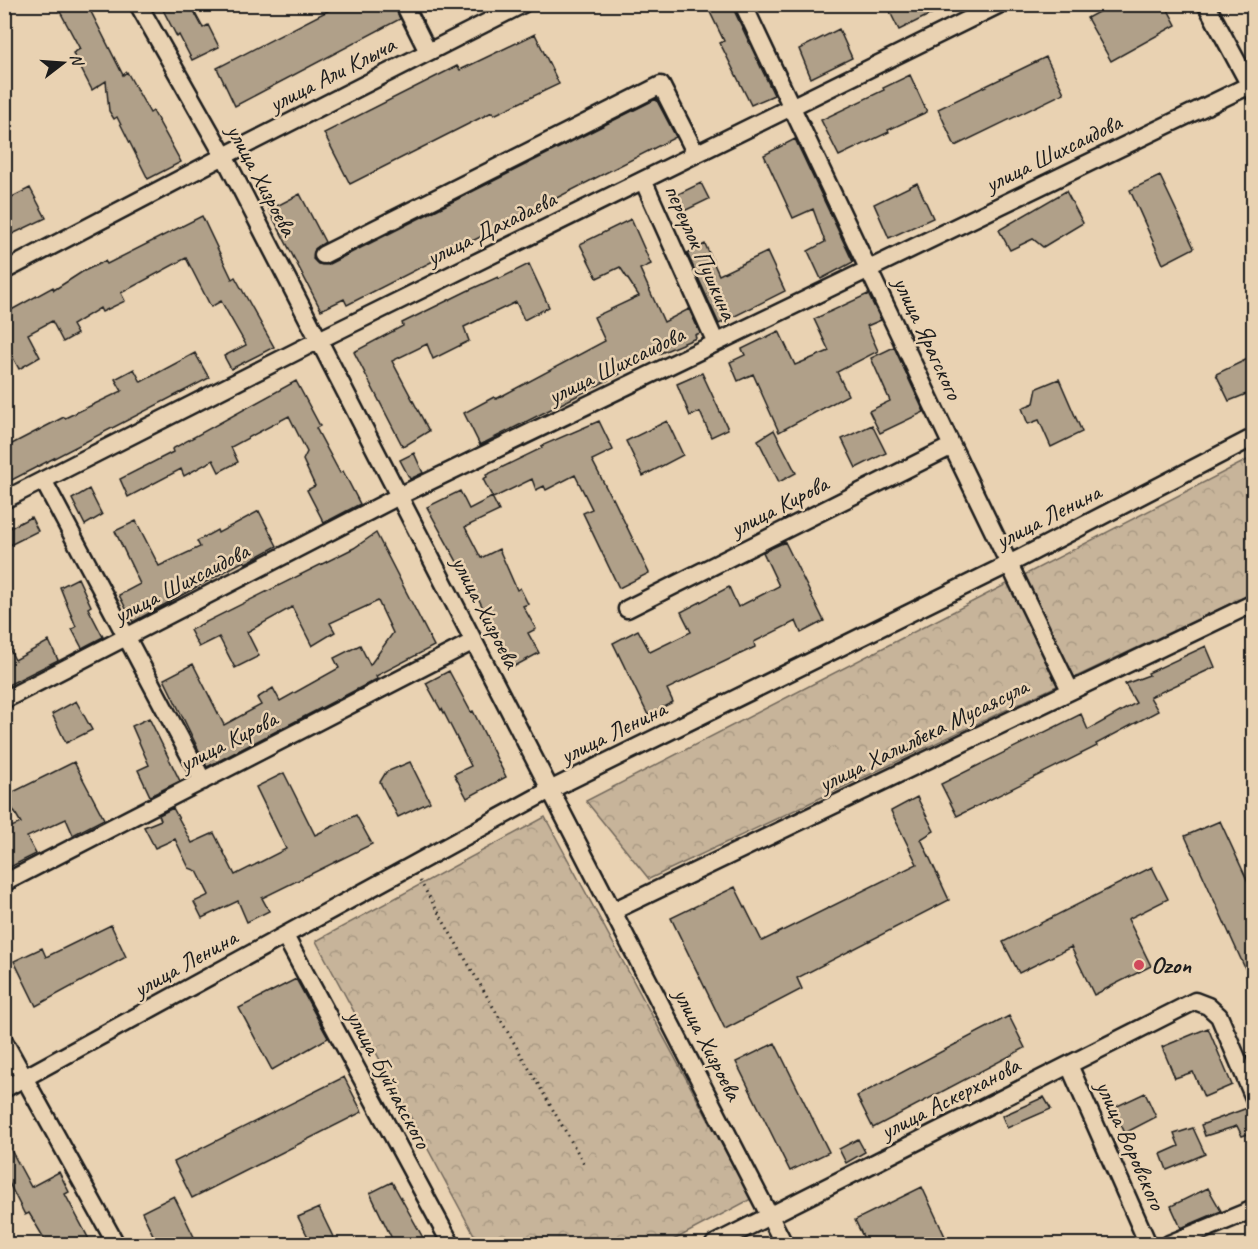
<svg xmlns="http://www.w3.org/2000/svg" width="1258" height="1249" viewBox="0 0 1258 1249" font-family="Caveat,sans-serif">
	<style>
		.forest { fill: url(#forest-crowns); stroke: #72685b; stroke-width: 1.5 }
		.building { fill: #b0a089; stroke: #1c1c1c; stroke-width: 1.5 }
		.lines { fill: none; stroke-linecap: round; stroke-linejoin: round }
		.street-casing { stroke: #1c1c1c; stroke-width: 21 }
		.path { stroke: #1c1c1c; stroke-width: 3; stroke-dasharray: 1.5 4.5; stroke-linecap: butt }
		.street { stroke: #e9d2b2; stroke-width: 16 }
		.poi-dot { fill: #d1495b; stroke: #e9d2b2; stroke-width: 2 }
		.labels { text-anchor: middle; stroke-width: 5; stroke-linejoin: round; paint-order: stroke }
		.street-label { font-size: 24px; fill: #1c1c1c; stroke: #e9d2b2 }
		.poi-label { font-size: 24px; font-weight: bold; fill: #1c1c1c; stroke: #e9d2b2; text-anchor: start }
	</style>
	<defs>
		<pattern id="forest-crowns" width="20" height="18" patternUnits="userSpaceOnUse" patternTransform="scale(1.5)"><rect width="20" height="18" fill="#c7b49a"/><path d="M2 6a3 3 0 1 1 6 0M12 15a3 3 0 1 1 6 0" fill="none" stroke="#aa9a84"/></pattern>
	</defs>
	<rect width="100%" height="100%" fill="#e9d2b2"/>
	<filter id="ink" filterUnits="userSpaceOnUse"><feTurbulence type="fractalNoise" baseFrequency=".0167" numOctaves="2"/><feDisplacementMap in="SourceGraphic" scale="12" xChannelSelector="R" yChannelSelector="G"/><feConvolveMatrix kernelMatrix="1 2 1 2 8 2 1 2 1" color-interpolation-filters="sRGB"/></filter>
	<g filter="url(#ink)">
		<!-- forest -->
		<path class="forest" d="M1253,457V593L649,879L586,801Z
			M545,817L751,1199L666,1244H479L316,941Z"/>
		<!-- building -->
		<path class="building" d="M56,4H87L123,75L127,72L150,113L153,111L181,162L148,179L117,117L114,119L109,111L106,81L92,90L73,53L80,49Z
			M160,4H190L203,28L208,25L219,47L192,60L179,35L177,37Z
			M341,4H394L400,19L235,106L217,68Z
			M706,4H731L774,95L751,105L720,43L724,41Z
			M886,4H951L899,30Z
			M1113,4H1165L1176,25L1111,61L1087,18Z
			M839,29L852,58L811,78L799,49Z
			M535,34L559,84L494,115L492,112L350,184L324,133L457,66L460,70Z
			M1046,57L1064,93L955,146L938,109Z
			M910,75L927,112L888,130L889,132L839,156L821,120L884,90L883,88Z
			M656,99L676,137L347,305L344,299L321,310L269,210L300,194L325,242L315,249L313,259L318,264L327,265Z
			M795,139L853,262L821,279L808,251L825,242L813,209L793,218L764,155Z
			M1160,176L1194,248L1163,264L1130,190Z
			M701,183L709,199L680,213L672,197Z
			M917,183L933,218L889,238L874,204Z
			M30,188L46,218L4,238V201Z
			M1066,191L1083,223L1043,247L1033,239L1010,250L999,230Z
			M202,216L232,279L235,277L274,347L231,369L224,356L246,345L221,301L211,307L186,258L121,293L125,301L102,312L100,308L72,325L77,334L63,342L52,321L28,334L40,357L19,369L4,341V314L53,287L54,290L82,272L105,261L107,264Z
			M631,219L651,264L640,269L664,322L689,309L700,333L695,335L696,338L618,371L620,374L480,445L464,413L494,397L496,399L605,341L594,317L639,296L620,267L597,278L580,244Z
			M705,244L719,275L767,252L785,291L719,324L687,253Z
			M529,264L549,307L524,320L516,302L464,327L469,341L433,359L427,344L392,361L429,431L403,447L354,352L403,326L402,323L467,291L498,277L499,279Z
			M868,294L881,320L867,326L878,351L837,372L848,395L779,432L753,374L738,381L730,362L745,355L742,349L779,331L795,365L829,351L814,319Z
			M894,347L924,412L880,433L869,411L890,401L871,358Z
			M195,353L209,378L4,484V448L64,417L65,418L122,391L115,379L134,369L141,382Z
			M1254,356V391L1229,401L1216,374Z
			M702,373L728,429L711,437L700,412L690,416L677,384Z
			M1059,379L1082,432L1051,447L1039,420L1028,424L1022,408L1034,403L1037,388Z
			M296,381L320,426L316,428L340,473L343,471L360,504L324,523L307,490L315,486L303,460L307,452L289,416L231,447L238,462L219,472L213,460L184,476L181,469L128,497L120,479L173,452L172,449Z
			M599,421L613,450L592,460L612,499L613,498L649,573L619,588L583,513L592,509L575,475L546,490L544,486L536,490L532,479L493,498L483,479L487,477L486,475L542,448L541,446Z
			M667,421L683,455L643,476L626,441Z
			M872,425L886,453L856,468L842,439Z
			M774,430L796,473L779,482L758,440Z
			M414,453L423,473L410,479L400,460Z
			M89,489L102,515L85,525L72,499Z
			M460,491L469,509L492,497L499,511L465,527L481,558L499,549L517,590L520,588L528,604L523,606L536,629L528,633L539,653L515,666L490,623L463,566L460,567L427,507Z
			M259,511L277,546L246,563L244,561L133,622L119,595L140,584L115,531L136,521L159,566L200,547L197,541L217,530L218,533Z
			M31,517L38,531L4,548V531Z
			M376,533L434,646L376,676L377,679L207,767L164,679L193,664L224,725L261,705L257,698L273,688L280,701L339,668L334,658L360,645L370,665L393,633L378,601L330,623L335,632L312,646L292,607L247,632L259,656L235,668L219,637L199,647L190,630L354,548Z
			M785,542L824,621L801,633L796,621L754,642L755,647L667,689L673,702L648,715L613,643L638,630L650,652L691,632L681,612L729,587L738,607L779,586L763,552Z
			M78,578L91,606L88,608L103,637L82,648L72,629L76,627L60,587Z
			M4,638L15,660L49,641L58,660L4,687Z
			M1206,646L1215,667L1150,697L1158,711L1096,744L1097,746L957,816L941,784L1081,714L1088,730L1136,703L1125,684L1149,675L1148,673Z
			M449,671L471,712L473,711L506,777L467,798L454,774L471,766L442,709L441,710L426,683Z
			M76,701L92,730L66,743L52,714Z
			M149,718L180,781L150,796L138,770L149,765L132,726Z
			M74,762L104,819L73,835L66,819L27,837L36,854L4,870V830L21,823L5,796Z
			M410,762L430,802L398,817L380,782L386,772Z
			M284,773L315,835L356,815L372,844L262,898L269,911L247,922L238,901L202,918L194,902L209,895L197,871L189,868L175,839L155,848L144,827L161,820L159,815L173,808L192,843L214,833L235,875L286,849L256,787Z
			M917,797L934,831L921,839L949,900L797,978L802,989L725,1029L671,918L735,887L762,941L917,864L891,811Z
			M1220,821L1254,895V988L1185,836Z
			M1152,867L1168,899L1128,919L1151,966L1094,995L1071,947L1019,973L1003,942Z
			M111,925L126,957L36,1006L14,961L42,948L46,957Z
			M296,979L328,1038L272,1070L239,1008Z
			M1009,1016L1025,1048L873,1128L857,1096Z
			M1208,1028L1232,1085L1204,1097L1193,1072L1175,1078L1162,1047Z
			M775,1043L829,1152L790,1171L736,1062Z
			M344,1077L362,1112L192,1198L174,1162Z
			M1145,1093L1156,1117L1125,1133L1113,1108Z
			M1044,1097L1051,1109L1007,1128L1002,1116Z
			M1250,1107L1254,1115V1132L1242,1136L1237,1126L1205,1136L1201,1125Z
			M1193,1128L1205,1154L1167,1170L1161,1154L1179,1146L1174,1134Z
			M4,1137L31,1187L59,1172L69,1192L65,1194L92,1245H48L29,1213L25,1215L4,1173Z
			M858,1139L865,1152L846,1163L839,1149Z
			M392,1182L427,1245H395L370,1193Z
			M922,1187L949,1245H867L855,1220Z
			M1208,1188L1221,1211L1181,1228L1171,1206Z
			M174,1196L198,1245H158L142,1212Z
			M319,1208L337,1245H312L298,1217Z"/>
		<g class="lines">
			<defs>
				<path id="street" d="M138,4L224,156L784,1244
					M404,4L428,52
					M743,4L952,446L1070,690
					M1206,4L1254,93
					M643,180L716,343
					M323,255L661,85L696,154
					M4,271L224,156L523,4
					M43,480L203,781
					M4,500L319,340L1000,4
					M627,609L952,446
					M4,700L399,496L1254,83
					M4,883L474,641
					M613,911L1254,603
					M285,936L451,1244
					M4,1041L116,1244
					M1069,1065L1148,1244
					M4,1089L550,790L1009,564L1254,437
					M714,1244L1195,1001L1208,1006L1219,1016L1254,1098
					M1169,1244L1254,1209"/>
			</defs>
			<!-- street casing -->
			<use href="#street" class="street-casing"/>
			<!-- path -->
			<path class="path" d="M420,881L585,1165"/>
			<!-- street -->
			<use href="#street" class="street"/>
		</g>
	</g>
	<!-- markers -->
	<circle class="poi-dot" cx="1139" cy="965" r="6"/>
	<g class="labels">
		<!-- street labels -->
		<g class="street-label">
			<text transform="translate(332 74) rotate(-27)" y="8">улица Али Клыча</text>
			<text transform="translate(1053 153) rotate(-26)" y="8">улица Шихсаидова</text>
			<text transform="translate(262 180) rotate(62)" y="8">улица Хизроева</text>
			<text transform="translate(491 228) rotate(-26)" y="8">улица Дахадаева</text>
			<text transform="translate(701 252) rotate(66)" y="8">переулок Пушкина</text>
			<text transform="translate(928 338) rotate(65)" y="8">улица Ярагского</text>
			<text transform="translate(616 365) rotate(-26)" y="8">улица Шихсаидова</text>
			<text transform="translate(779 506) rotate(-27)" y="8">улица Кирова</text>
			<text transform="translate(1048 516) rotate(-27)" y="8">улица Ленина</text>
			<text transform="translate(181 583) rotate(-27)" y="8">улица Шихсаидова</text>
			<text transform="translate(486 612) rotate(63)" y="8">улица Хизроева</text>
			<text transform="translate(613 732) rotate(-26)" y="8">улица Ленина</text>
			<text transform="translate(923 735) rotate(-26)" y="8">улица Халилбека Мусаясула</text>
			<text transform="translate(228 741) rotate(-27)" y="8">улица Кирова</text>
			<text transform="translate(185 963) rotate(-29)" y="8">улица Ленина</text>
			<text transform="translate(708 1044) rotate(63)" y="8">улица Хизроева</text>
			<text transform="translate(389 1079) rotate(62)" y="8">улица Буйнакского</text>
			<text transform="translate(950 1098) rotate(-27)" y="8">улица Аскерханова</text>
			<text transform="translate(1131 1145) rotate(66)" y="8">улица Воровского</text>
		</g>
		<!-- poi labels -->
		<g class="poi-label">
			<text x="1151" y="973">Ozon</text>
		</g>
	</g>
	<!-- margin -->
	<rect width="1258" height="1249" fill="none" stroke="#e9d2b2" stroke-width="24"/>
	<rect x="12" y="12" width="1234" height="1225" fill="none" stroke="#1c1c1c" stroke-width="2" filter="url(#ink)"/>
	<!-- north arrow -->
	<g transform="translate(63 63) rotate(73)" stroke="#e9d2b2" stroke-width="4.5" paint-order="stroke">
	<path d="M0-4.5L10 22L0 15L-10 22Z" fill="#1c1c1c"/>
	<text y="-9" font-size="16" font-weight="bold" text-anchor="middle" fill="#1c1c1c">N</text>
	</g>
</svg>
